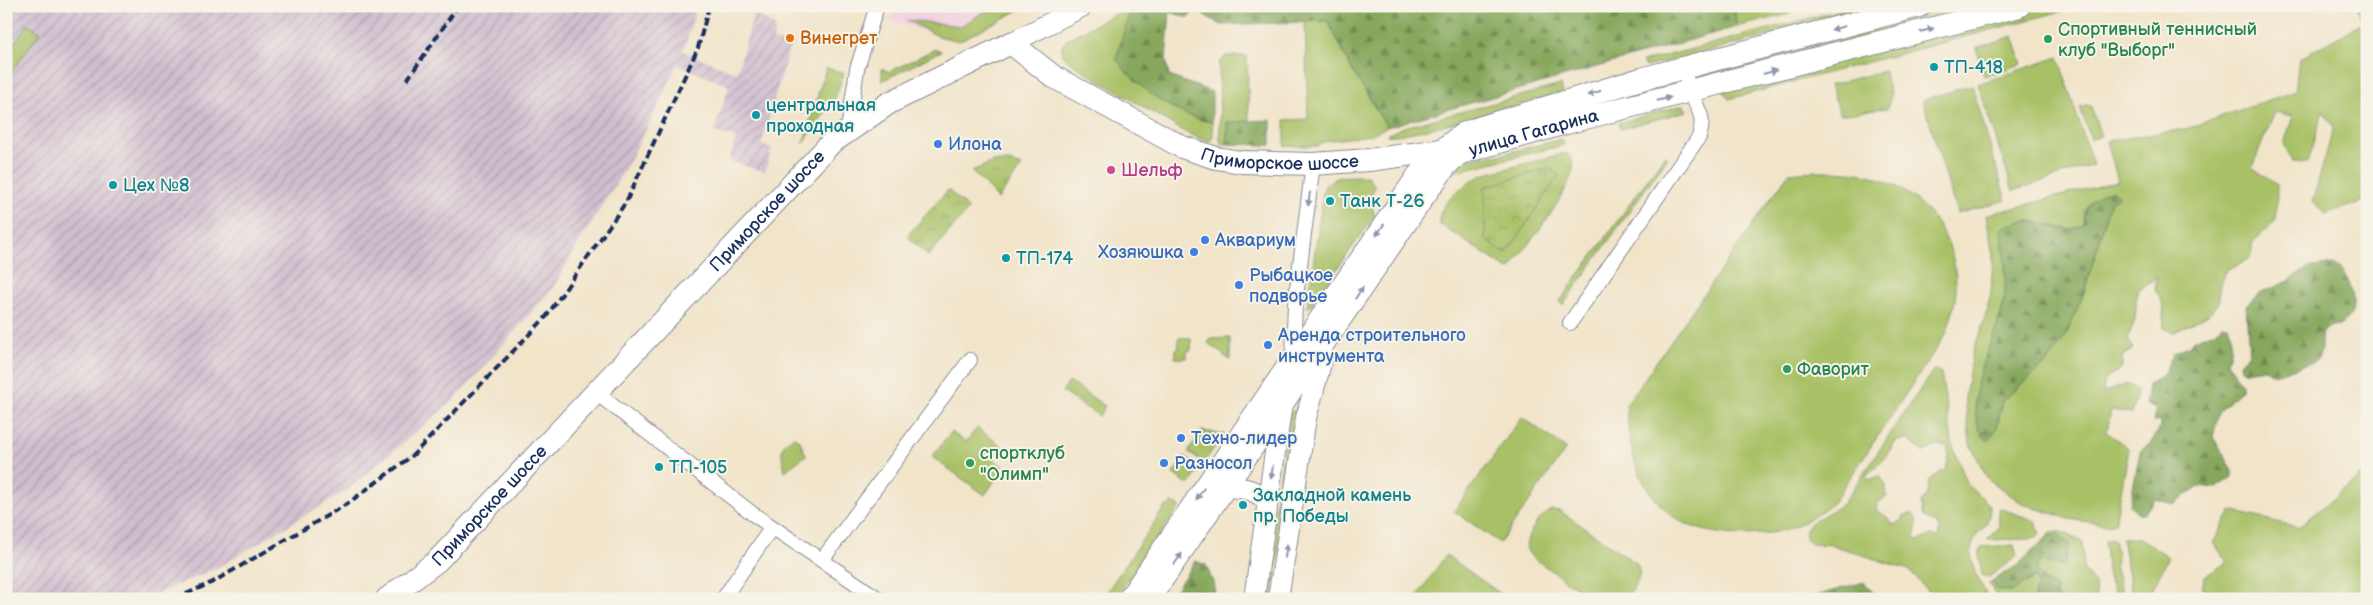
<svg xmlns="http://www.w3.org/2000/svg" width="2373" height="605" viewBox="0 0 2373 605" font-family="'Balsamiq Sans',sans-serif">
	<style>
		.built { fill: #f3cfdf }
		.industrial { fill: url(#industrial-furrows) }
		.grass { fill: #a9c166; stroke: #627862; fill-rule: evenodd }
		.forest { fill: url(#forest-firs); stroke: #506b5c }
		.park { fill: url(#park-crowns); stroke: #627862 }
		.lines { fill: none; stroke-linecap: round; stroke-linejoin: round }
		.street-casing { stroke: #868a94; stroke-width: 16 }
		.secondary-casing { stroke: #868a94; stroke-width: 22 }
		.primary-casing { stroke: #868a94; stroke-width: 24 }
		.street { stroke: #fff; stroke-width: 14 }
		.secondary { stroke: #fff; stroke-width: 20 }
		.primary { stroke: #fff; stroke-width: 22 }
		.rail { stroke: #1b2f5e; stroke-width: 4; stroke-dasharray: 8 4; stroke-linecap: butt }
		.oneway { fill: #8d97ae }
		.food-dot { fill: #e8710a; stroke: #f7f3e8; stroke-width: 2 }
		.leisure-dot { fill: #2e9e5b; stroke: #f7f3e8; stroke-width: 2 }
		.culture-dot { fill: #0f9aa8; stroke: #f7f3e8; stroke-width: 2 }
		.shop-dot { fill: #3f7fe0; stroke: #f7f3e8; stroke-width: 2 }
		.hotel-dot { fill: #d1479c; stroke: #f7f3e8; stroke-width: 2 }
		.labels { text-anchor: middle; stroke-width: 4; stroke-linejoin: round; paint-order: stroke }
		.leisure-label { font-size: 18px; fill: #27864d; stroke: #f7f3e8; text-anchor: start }
		.food-label { font-size: 18px; fill: #c56008; stroke: #f7f3e8; text-anchor: start }
		.culture-label { font-size: 18px; fill: #0d838f; stroke: #f7f3e8; text-anchor: start }
		.street-label { font-size: 18px; fill: #1b2f5e; stroke: #f7f3e8 }
		.shop-label { font-size: 18px; fill: #366cbe; stroke: #f7f3e8; text-anchor: start }
		.hotel-label { font-size: 18px; fill: #b23c85; stroke: #f7f3e8; text-anchor: start }
	</style>
	<defs>
		<pattern id="industrial-furrows" width="10" height="10" patternUnits="userSpaceOnUse" patternTransform="scale(1.25)"><rect width="10" height="10" fill="#cfbdce"/><path d="M-1 1l2-2M0 10L10 0M9 11l2-2" fill="none" stroke="#a79aaa"/></pattern>
		<pattern id="forest-firs" width="22" height="20" patternUnits="userSpaceOnUse" patternTransform="scale(1.25)"><rect width="22" height="20" fill="#86a75b"/><path d="M5 1l3.5 6h-7zM16 11l3.5 6h-7z" fill="#6d884e"/></pattern>
		<pattern id="park-crowns" width="20" height="18" patternUnits="userSpaceOnUse" patternTransform="scale(1.25)"><rect width="20" height="18" fill="#a9c166"/><path d="M2 6a3 3 0 1 1 6 0M12 15a3 3 0 1 1 6 0" fill="none" stroke="#899d57"/></pattern>
	</defs>
	<rect width="100%" height="100%" fill="#f7f3e8"/>
	<filter id="ink" filterUnits="userSpaceOnUse"><feTurbulence type="fractalNoise" baseFrequency=".02" numOctaves="2"/><feDisplacementMap in="SourceGraphic" scale="10" xChannelSelector="R" yChannelSelector="G"/><feConvolveMatrix kernelMatrix="1 2 1 2 8 2 1 2 1" color-interpolation-filters="sRGB"/></filter>
	<filter id="wash" filterUnits="userSpaceOnUse"><feTurbulence type="fractalNoise" baseFrequency=".0096" numOctaves="4" result="noise"/><feDisplacementMap in="SourceGraphic" scale="20" xChannelSelector="R" yChannelSelector="G"/><feGaussianBlur stdDeviation="1.12" result="paint"/><feColorMatrix in="noise" values="0 0 0 0 0 0 0 0 0 0 0 0 0 0 0 0 0 1.4 0 .05"/><feComposite in="paint" operator="in"/></filter>
	<g filter="url(#wash)">
		<rect width="100%" height="100%" fill="#f1e4c9"/>
		<!-- built -->
		<path class="built" d="M894,6H1023V8L959,41L890,21Z"/>
		<!-- industrial -->
		<path class="industrial" d="M6,6H697L683,51L737,73L754,12L776,27L773,40L790,45L761,145L772,148L765,172L729,161L736,138L714,132L729,86L677,65L656,111L625,169L578,244L553,288L455,399L346,491L217,568L143,599H6Z"/>
		<!-- grass -->
		<path class="grass" d="M994,6L1023,8L959,41L938,36L906,20L961,26Z
			M1131,6H1133L1125,31L1126,72C1154,94 1176,117 1212,122L1213,136L1210,142L1188,134L1069,62C1060,54 1058,46 1069,38Z
			M1735,6H1787L1790,14L1736,27Z
			M1857,6H1885L1646,67L1642,62Z
			M1948,6H1990L1707,82L1703,71Z
			M2047,6H2081L1729,99L1723,91Z
			M2357,6H2367V200L2325,214L2312,202L2334,127L2323,111L2307,163L2293,162L2284,144L2293,116L2275,112L2252,167L2277,185L2276,220L2252,243V257L2227,270L2220,283L2219,301L2210,313L2173,333L2164,328L2162,300L2155,290L2157,277L2137,290L2135,320L2127,340L2133,349L2122,357V368L2104,381L2103,393L2127,384L2138,390L2132,413L2111,410L2107,432L2129,449L2115,523L2108,525L2069,519L2023,504L1988,479L1970,444L1965,397L1972,354L1984,321L1991,293L1993,256L1986,215L2118,181L2107,141L2185,129L2295,91L2299,59L2363,23ZM2111,200L2084,293L2067,333L2048,362L2002,401L1997,429L1988,441C1956,398 1993,350 2003,306C2008,282 2004,253 2001,229L2027,220L2072,230L2083,223L2084,210Z
			M1328,21L1351,68L1387,127L1370,135L1326,141L1317,146H1285V120L1308,119L1305,22Z
			M28,24L40,32L6,80V55Z
			M2013,36L2022,64L1984,76L1976,48Z
			M935,49L941,51L882,81V68L889,72Z
			M1226,56H1247L1249,121L1227,123V144L1221,143L1220,140L1219,63Z
			M2058,57L2093,165L2013,191L1978,84Z
			M826,68L844,73L835,98L803,144Z
			M1884,71L1891,96L1887,109C1870,107 1857,115 1840,114L1830,85Z
			M1561,85L1563,92C1540,99 1399,140 1387,135L1401,128Z
			M1972,85L2006,200L1957,214L1923,100Z
			M2090,104L2101,136L2091,139L2080,107Z
			M1683,105L1687,111L1620,129L1618,123Z
			M1562,139L1564,145L1454,172L1462,161L1481,156H1495Z
			M1566,153C1574,157 1575,168 1571,176C1559,208 1529,242 1509,270L1439,224C1437,203 1466,184 1482,175Z
			M1665,155L1667,158L1564,304H1562L1560,301Z
			M1815,171C1833,171 1854,171 1872,176C1920,191 1957,234 1956,286C1956,303 1951,318 1946,334L1833,503C1820,512 1807,521 1793,527C1762,539 1706,538 1677,519C1665,512 1648,492 1642,479C1630,456 1628,430 1626,405L1789,173Z
			M1368,176L1375,187C1370,193 1371,208 1375,215L1311,306L1307,307L1324,187C1335,173 1352,177 1368,176Z
			M1178,338H1191V350L1187,351V358H1175V349L1179,348Z
			M1230,338V360L1208,343L1211,339Z
			M1934,369L1941,373L1953,447L1968,485L1990,505C1989,533 1979,525 1973,543C1966,561 1980,583 1989,599H1934L1909,570L1832,545L1812,544L1807,540L1804,533L1811,523L1843,504ZM1899,440H1908L1923,452L1940,445L1947,446L1949,455L1946,469L1929,480L1928,494L1921,502L1924,517L1938,524L1939,534L1937,537L1931,535L1919,541L1914,538C1916,528 1920,522 1913,514L1904,515L1902,521L1893,525L1887,517L1876,510L1877,504L1887,496L1886,486L1880,476L1868,480L1866,475C1877,466 1890,457 1893,443Z
			M1069,382L1105,406L1099,416L1062,392Z
			M1292,411L1298,412L1272,599H1262L1289,415Z
			M1522,417L1566,449L1500,543L1454,511Z
			M977,428L1002,446L993,459L1004,467L985,495L932,457L951,432L966,442Z
			M1202,431L1224,434L1204,462L1188,452Z
			M794,437L800,441L806,455L785,471C782,455 777,445 794,437Z
			M1184,456L1201,467L1189,485L1173,474Z
			M2367,471V599H2209L2215,593L2202,588L2205,576L2228,562L2213,543L2231,511L2298,527Z
			M1172,503L1180,506L1115,599H1102L1164,508Z
			M1999,508L2036,521L2040,535L2030,539L1987,540L1999,527Z
			M1552,510L1560,511L1636,563C1645,577 1634,587 1626,599H1592L1532,557C1528,553 1525,548 1527,542C1528,532 1542,513 1552,510Z
			M2053,531L2062,532L2082,541L2084,571L2095,583L2096,599H2057L2056,587L2044,580L2036,571L2040,561L2065,566L2058,534L2048,536Z
			M2122,538H2140L2169,557L2147,599H2133Z
			M2114,539L2117,555L2115,565L2124,599H2117L2107,572L2105,540Z
			M2014,545L2017,556L1989,577L1982,575L1979,556L1981,547Z
			M1446,555L1508,599H1415Z
			M2035,577L2038,585L2033,599H1999L1989,584L1992,581L1996,589L2011,592Z"/>
		<!-- forest -->
		<path class="forest" d="M1133,6H1735L1736,27L1387,127L1351,68L1328,21L1221,25L1201,13L1193,12L1188,18L1170,12L1166,58L1169,76L1212,92V122C1176,117 1138,88 1116,59L1128,17Z
			M1271,120V145L1227,144V122Z
			M2113,190L2119,197L2111,200L2084,293L2067,333L2048,362L2002,401L1997,429L1988,441C1985,437 1979,431 1978,426C1966,382 1993,346 2003,306C2008,282 2004,253 2001,229C2028,213 2044,227 2072,230L2083,223C2085,204 2093,195 2113,190Z
			M2334,265C2349,270 2358,303 2350,316C2348,319 2343,323 2341,325C2309,326 2328,344 2317,361L2275,375L2265,369L2246,372L2241,369L2240,363L2249,354L2246,305L2260,293L2289,281L2310,267Z
			M2221,325H2228C2234,339 2231,349 2227,362L2241,383V390L2219,412L2213,437L2233,470V477L2217,488L2199,486L2173,504L2155,499L2144,514H2138L2130,505L2140,451L2150,444L2160,428V422L2153,421L2156,409L2145,404L2148,385L2163,375L2174,353L2190,345L2193,340L2217,331Z
			M2058,534L2069,544L2064,566L2040,561L2036,571L2044,580L2056,587L2057,599H2033L2038,585L2034,577L2011,592L1996,589L1992,581L2017,566L2048,536Z
			M1195,561L1206,565L1213,582L1216,599H1170Z
			M1864,582L1879,599H1804Z"/>
		<!-- park -->
		<path class="park" d="M993,162H1009L1022,166L998,199L972,171Z
			M1548,168L1559,175L1506,254L1485,239V187Z
			M948,190L969,209L928,256L907,236Z"/>
	</g>
	<g filter="url(#ink)">
		<g class="lines">
			<defs>
				<path id="street" d="M848,130L857,69L877,6
					M1570,323L1699,137C1706,115 1698,111 1690,92C1687,84 1686,76 1683,68
					M1293,356L1295,304L1313,164
					M595,392L753,514L879,599
					M822,560L970,360
					M723,599L772,527"/>
				<path id="secondary" d="M1011,43L1083,6
					M1227,487C1245,488 1255,489 1268,502
					M1128,599L1418,174L1442,150
					M1150,599L1430,189L1447,166L1461,153
					M1254,599L1281,410
					M1278,599L1306,418L1323,356"/>
				<g id="primary">
					<path d="M1442,150L1463,134L1475,129L1641,79L1919,6"/>
					<path id="s1" d="M387,599L437,561L831,143L889,103L1011,43L1054,77L1182,147L1216,158L1241,162L1313,164L1369,160L1442,150L1461,153L1566,123L2019,6"/>
				</g>
			</defs>
			<!-- street casing -->
			<use href="#street" class="street-casing"/>
			<!-- secondary casing -->
			<use href="#secondary" class="secondary-casing"/>
			<!-- primary casing -->
			<use href="#primary" class="primary-casing"/>
			<!-- street -->
			<use href="#street" class="street"/>
			<!-- secondary -->
			<use href="#secondary" class="secondary"/>
			<!-- primary -->
			<use href="#primary" class="primary"/>
			<!-- rail -->
			<path class="rail" d="M407,80L458,6
				M175,599L213,582L347,504L413,455L546,317L626,202L698,48L709,6"/>
		</g>
		<!-- one-way arrows -->
		<defs><path id="oneway-solid" d="M-6-.8H1V-3.2L6.5 0L1 3.2V.8H-6Z" transform="scale(1.25)"/></defs>
		<g class="oneway">
			<use href="#oneway-solid" transform="translate(1838 28) rotate(165)"/>
			<use href="#oneway-solid" transform="translate(1927 30) rotate(-15)"/>
			<use href="#oneway-solid" transform="translate(1770 72) rotate(-15)"/>
			<use href="#oneway-solid" transform="translate(1594 93) rotate(163)"/>
			<use href="#oneway-solid" transform="translate(1664 99) rotate(-14)"/>
			<use href="#oneway-solid" transform="translate(1309 199) rotate(98)"/>
			<use href="#oneway-solid" transform="translate(1380 230) rotate(124)"/>
			<use href="#oneway-solid" transform="translate(1359 293) rotate(-56)"/>
			<use href="#oneway-solid" transform="translate(1272 472) rotate(98)"/>
			<use href="#oneway-solid" transform="translate(1200 494) rotate(124)"/>
			<use href="#oneway-solid" transform="translate(1286 551) rotate(-81)"/>
			<use href="#oneway-solid" transform="translate(1178 559) rotate(-55)"/>
		</g>
	</g>
	<!-- markers -->
	<circle class="food-dot" cx="790" cy="38" r="5"/>
	<g class="leisure-dot">
		<circle cx="2048" cy="39" r="5"/>
		<circle cx="1787" cy="369" r="5"/>
		<circle cx="970" cy="463" r="5"/>
	</g>
	<g class="culture-dot">
		<circle cx="1934" cy="67" r="5"/>
		<circle cx="756" cy="115" r="5"/>
		<circle cx="113" cy="185" r="5"/>
		<circle cx="1330" cy="201" r="5"/>
		<circle cx="1006" cy="258" r="5"/>
		<circle cx="659" cy="467" r="5"/>
		<circle cx="1243" cy="505" r="5"/>
	</g>
	<g class="shop-dot">
		<circle cx="938" cy="144" r="5"/>
		<circle cx="1205" cy="240" r="5"/>
		<circle cx="1194" cy="252" r="5"/>
		<circle cx="1239" cy="285" r="5"/>
		<circle cx="1268" cy="345" r="5"/>
		<circle cx="1181" cy="438" r="5"/>
		<circle cx="1164" cy="463" r="5"/>
	</g>
	<circle class="hotel-dot" cx="1111" cy="170" r="5"/>
	<g class="labels">
		<!-- leisure labels -->
		<g class="leisure-label">
			<text x="2058" y="35">Спортивный теннисный<tspan x="2058" dy="21">клуб "Выборг"</tspan></text>
			<text x="1797" y="375">Фаворит</text>
			<text x="980" y="459">спортклуб<tspan x="980" dy="21">"Олимп"</tspan></text>
		</g>
		<!-- food labels -->
		<g class="food-label">
			<text x="800" y="44">Винегрет</text>
		</g>
		<!-- culture labels -->
		<g class="culture-label">
			<text x="1944" y="73">ТП-418</text>
			<text x="766" y="111">центральная<tspan x="766" dy="21">проходная</tspan></text>
			<text x="123" y="191">Цех №8</text>
			<text x="1340" y="207">Танк Т-26</text>
			<text x="1016" y="264">ТП-174</text>
			<text x="669" y="473">ТП-105</text>
			<text x="1253" y="501">Закладной камень<tspan x="1253" dy="21">пр. Победы</tspan></text>
		</g>
		<!-- street labels -->
		<g class="street-label">
			<text dy="6" stroke="none"><textPath href="#s1" startOffset="1402">улица Гагарина</textPath></text>
			<text dy="6" stroke="none"><textPath href="#s1" startOffset="1144">Приморское шоссе</textPath></text>
			<text dy="6" stroke="none"><textPath href="#s1" startOffset="544">Приморское шоссе</textPath></text>
			<text dy="6" stroke="none"><textPath href="#s1" startOffset="139">Приморское шоссе</textPath></text>
		</g>
		<!-- shop labels -->
		<g class="shop-label">
			<text x="948" y="150">Илона</text>
			<text x="1215" y="246">Аквариум</text>
			<text x="1184" y="258" text-anchor="end">Хозяюшка</text>
			<text x="1249" y="281">Рыбацкое<tspan x="1249" dy="21">подворье</tspan></text>
			<text x="1278" y="341">Аренда строительного<tspan x="1278" dy="21">инструмента</tspan></text>
			<text x="1191" y="444">Техно-лидер</text>
			<text x="1174" y="469">Разносол</text>
		</g>
		<!-- hotel labels -->
		<g class="hotel-label">
			<text x="1121" y="176">Шельф</text>
		</g>
	</g>
	<!-- margin -->
	<rect width="2373" height="605" fill="none" stroke="#f7f3e8" stroke-width="25"/>
</svg>
